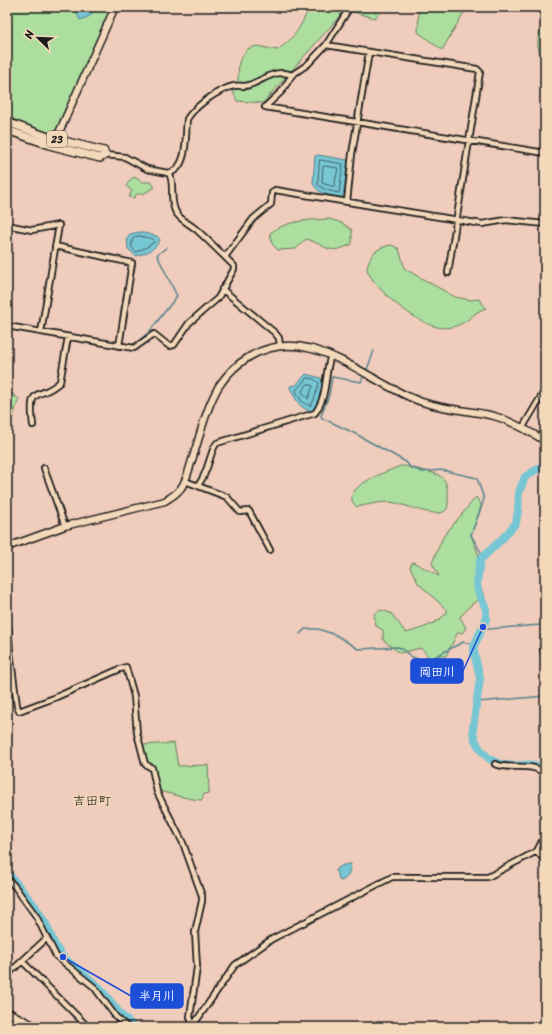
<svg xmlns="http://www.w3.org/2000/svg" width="552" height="1034" viewBox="0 0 552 1034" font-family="Sriracha,'Klee One',sans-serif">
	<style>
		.green { fill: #acde9f; stroke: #647d5e }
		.water { fill: #77c6d4; stroke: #53828a }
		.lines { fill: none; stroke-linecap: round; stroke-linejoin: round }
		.shore { stroke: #406066; stroke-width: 1 }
		.stream { stroke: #53828a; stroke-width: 1.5 }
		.river { stroke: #77c6d4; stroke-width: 8 }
		.minor-casing { stroke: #1c1c1c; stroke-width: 8 }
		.tertiary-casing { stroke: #1c1c1c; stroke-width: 9 }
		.secondary-casing { stroke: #1c1c1c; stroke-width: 10 }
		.primary-casing { stroke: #1c1c1c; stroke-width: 10 }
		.minor { stroke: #f3d8ba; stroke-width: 4.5 }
		.tertiary { stroke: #f3d8ba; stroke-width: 6 }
		.secondary { stroke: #f3d8ba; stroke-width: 7 }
		.primary { stroke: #f3d8ba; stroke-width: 7 }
		.labels { text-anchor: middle; stroke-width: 3; stroke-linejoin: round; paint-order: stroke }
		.shield { fill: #f3d8ba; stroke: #5c544b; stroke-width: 1 }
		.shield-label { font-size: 10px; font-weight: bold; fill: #1c1c1c }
		.quarter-label { font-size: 13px; fill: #1c1c1c; stroke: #f3d8ba }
		.leader { fill: none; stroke: #1d4ed8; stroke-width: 1.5 }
		.callout-dot { fill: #1d4ed8; stroke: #f3d8ba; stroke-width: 1.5 }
		.callout { fill: #1d4ed8; stroke: #1d4ed8; stroke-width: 1.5 }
		.callout-label { font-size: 12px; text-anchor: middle; font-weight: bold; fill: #fff }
	</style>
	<rect width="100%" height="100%" fill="#f0ccbc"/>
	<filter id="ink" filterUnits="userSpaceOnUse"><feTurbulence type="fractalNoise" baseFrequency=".025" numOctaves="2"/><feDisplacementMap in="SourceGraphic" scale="8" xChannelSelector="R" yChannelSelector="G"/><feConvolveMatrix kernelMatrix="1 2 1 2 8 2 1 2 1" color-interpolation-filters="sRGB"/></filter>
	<g filter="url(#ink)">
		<!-- green -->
		<path class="green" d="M7,7H111L54,134H48L7,117Z
			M309,7H385L375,18L345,10L263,103L237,101L232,89L238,80L239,62L247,49L257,46L277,50C294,40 302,25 309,7Z
			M419,7H467L442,50L418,32Z
			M545,21V62C535,49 536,36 545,21Z
			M134,177L143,182H151L155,187L143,194H137L134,198L129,197L132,191L126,186L131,179Z
			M330,219L342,223L352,230V244C327,256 329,246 306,239L296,249L278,250L272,244L270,233C288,220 308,220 330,219Z
			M392,245L399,249L405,269L455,297L471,300L479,299L486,308C474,311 468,324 452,327C448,328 441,328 437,327C415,322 376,291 367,270C368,255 377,247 392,245Z
			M7,392L11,393L19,399L7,433Z
			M400,466C408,466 413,468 421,470C439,474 447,475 448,496C448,501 449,508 445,511C434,519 402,502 388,502C378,502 367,505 357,507C335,488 388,472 400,466Z
			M476,497L482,506L471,535L479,556L475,578L485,596L472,604L460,617L466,628L462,633L458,632L446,656L430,658L421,648L400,653L383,640V630L376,626L374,614L381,610L391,613L406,633C422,628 437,625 448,611L418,583L410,567L413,562L439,576L432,563L443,537Z
			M174,743L178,766L208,765L209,793L204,794L202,800C191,800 171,794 159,791L156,785L154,767L145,759L142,745Z"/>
		<!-- water -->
		<path class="water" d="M86,7H97L90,16L80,20L76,11Z
			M318,155L348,160L343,196L342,198C331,195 317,195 313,183L315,156Z
			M139,232L157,236L160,240C156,249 145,254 136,256L128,249L127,239L130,234Z
			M306,374L321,378C325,388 319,403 312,411C300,410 295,398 290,388V386L296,385Z
			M351,864C349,872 349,879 340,881L335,870L343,865Z"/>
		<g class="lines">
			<!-- shore -->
			<path class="shore" d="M320,160L343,164L339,193L326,190L318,185Z
				M326,166L338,168L334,187L322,183L323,167Z
				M140,236L153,239L154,242L147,247L136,252C130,248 131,242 134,237Z
				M307,378L314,379L319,383L314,400L310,406L302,402L296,391Z
				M308,384L313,386L308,399L302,392Z"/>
			<!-- stream -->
			<path class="stream" d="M7,329L60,338L61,337
				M63,334L134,345L149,332L177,296L157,255L167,247
				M366,372L374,351
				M364,375L361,382L332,377L329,395L321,416L322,418L354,433L406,462L410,467L422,472L441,470L477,478L484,499L471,535L483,556
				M542,400L545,401
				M483,627L488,629L541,625
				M300,634L305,629H318L336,635L358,649L398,647L403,649L410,656L425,662L463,642L474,644
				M477,702L545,696"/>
			<!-- river -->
			<path class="river" d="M545,464L525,477L519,492L518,511L516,523L504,537L480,560L477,583L478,591L486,609V620L473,648L480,678L473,728C473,745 488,763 505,765C522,768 527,760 545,769
				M7,872L35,906L46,924L55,946L63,957L99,987L121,1015L134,1027"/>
			<defs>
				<path id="minor" d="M350,7L326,45L308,64L292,75L282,91L265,107L545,153
					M326,45L477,69L480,72L448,273
					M105,155L125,157L147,169L168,173
					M347,202L352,154L369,52
					M7,225L32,230L59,225L41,332
					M55,246L132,263L119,346
					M225,257L253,219L271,204L272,193L275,190L482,224L506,220L545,224
					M222,289L275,333L279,338L280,346
					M7,326L134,348L154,334L169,346L174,345L189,323L218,298L234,269V266C222,254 210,242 198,231C192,225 182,221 177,214C168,202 176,179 168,173C189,170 185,134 187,119C195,106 219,89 234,86C239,85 244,87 249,85C264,80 276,68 292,75
					M33,425C28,383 38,402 60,382L68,337
					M523,427L545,390
					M44,468L65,526
					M185,481L227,497L240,512L249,511L270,550
					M198,485C209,473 210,449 217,443L315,413C328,396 324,375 331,355
					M545,575V583
					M7,610L10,652L17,706L19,711L54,698L120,669L126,667L127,671L134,696L137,733L145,764L152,768L157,792L183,843L202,896V901L195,932L197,967L190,1017L193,1026
					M545,627L543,647L545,663
					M495,764C512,771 531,761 545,774
					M537,851L545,861
					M7,878L15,887L36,916L56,956L94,987L116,1017L127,1027
					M22,961L88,1027
					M7,975L47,938
					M192,1027L235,965L272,939L392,877H488L537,851L545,835"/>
				<path id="tertiary" d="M53,146L115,7
					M7,547L65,526L165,501C171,497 177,494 181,488C187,480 189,469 192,460C200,436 206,408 219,386C227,374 237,364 249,357C310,320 368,384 422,402C446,410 470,410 494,416C512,421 529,431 545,441"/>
				<path id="secondary" d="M7,1012L36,1027"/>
				<path id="primary" d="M7,122L48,137L104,151L105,155L100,158L53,146L7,130"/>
			</defs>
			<!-- minor casing -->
			<use href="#minor" class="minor-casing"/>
			<!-- tertiary casing -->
			<use href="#tertiary" class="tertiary-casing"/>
			<!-- secondary casing -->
			<use href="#secondary" class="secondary-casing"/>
			<!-- primary casing -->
			<use href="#primary" class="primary-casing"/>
			<!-- minor -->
			<use href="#minor" class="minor"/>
			<!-- tertiary -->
			<use href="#tertiary" class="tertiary"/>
			<!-- secondary -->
			<use href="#secondary" class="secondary"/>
			<!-- primary -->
			<use href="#primary" class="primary"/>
		</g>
	</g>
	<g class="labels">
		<!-- shield labels -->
		<rect class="shield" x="47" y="131" width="20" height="16" rx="3"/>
		<g class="shield-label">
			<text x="57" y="143">23</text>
		</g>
		<!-- quarter labels -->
		<g class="quarter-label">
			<text x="92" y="805">吉田町</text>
		</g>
	</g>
	<!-- callouts -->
	<path class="leader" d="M483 627L463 671M63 957L131 996"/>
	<g class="callout-dot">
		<circle cx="483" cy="627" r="4"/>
		<circle cx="63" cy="957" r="4"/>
	</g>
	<g class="callout">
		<rect x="411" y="659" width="52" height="24" rx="4"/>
		<rect x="131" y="984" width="52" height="24" rx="4"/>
	</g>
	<g class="callout-label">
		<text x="437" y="676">岡田川</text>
		<text x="157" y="1000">半月川</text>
	</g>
	<!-- margin -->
	<rect width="552" height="1034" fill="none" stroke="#f3d8ba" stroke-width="24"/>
	<rect x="12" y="12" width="528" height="1010" fill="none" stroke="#1c1c1c" stroke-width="1.5" filter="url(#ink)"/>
	<!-- north arrow -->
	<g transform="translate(38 38) rotate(293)" stroke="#f3d8ba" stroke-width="3" paint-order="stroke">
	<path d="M0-3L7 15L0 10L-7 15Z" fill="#1c1c1c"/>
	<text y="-6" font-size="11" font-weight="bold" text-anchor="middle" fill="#1c1c1c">N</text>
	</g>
</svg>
